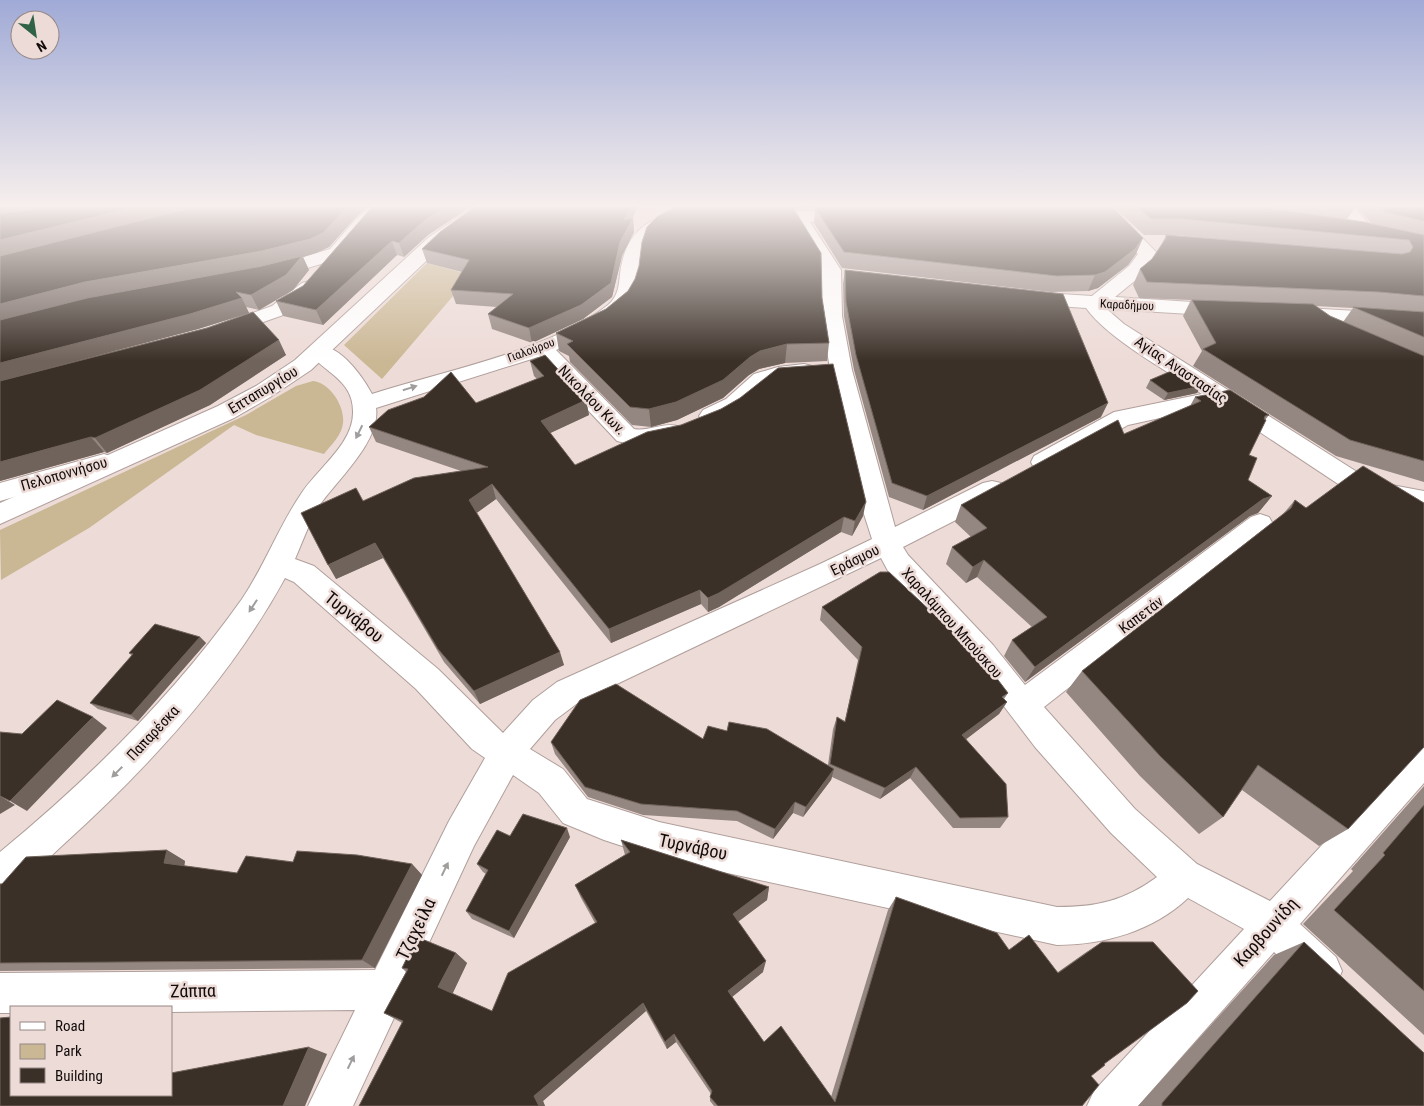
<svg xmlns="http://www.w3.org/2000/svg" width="1424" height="1106" viewBox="0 0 1424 1106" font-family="'Roboto Condensed',sans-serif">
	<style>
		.green { fill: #cab794 }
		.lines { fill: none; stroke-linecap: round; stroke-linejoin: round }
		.minor-casing { stroke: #b09f9b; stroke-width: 2 }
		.secondary-casing { stroke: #b09f9b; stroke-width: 2 }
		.minor { fill: #fff; fill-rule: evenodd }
		.secondary { fill: #fff; fill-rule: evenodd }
		.wall { fill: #948680; fill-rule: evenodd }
		.shaded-wall { fill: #70635c }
		.building { fill: #3b3028; stroke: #70635c }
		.oneway { fill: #a09d9d }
		.labels { text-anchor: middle; stroke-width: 5; stroke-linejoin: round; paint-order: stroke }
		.far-street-label { font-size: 12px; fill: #110b0a; stroke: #eddbd7 }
		.street-label { font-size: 15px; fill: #110b0a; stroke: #eddbd7 }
		.near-street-label { font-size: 18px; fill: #110b0a; stroke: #eddbd7 }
	</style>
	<rect width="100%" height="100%" fill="#eddbd7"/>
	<!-- green -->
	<path class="green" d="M427,263L471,275L382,379L344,345Z
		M313,381C330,383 345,406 343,423C342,435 331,445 324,454L256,435L234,425L89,528L1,580L0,530L246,415L296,386Z"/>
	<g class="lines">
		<defs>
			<path id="minor" d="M371,206H390L368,227L344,257L271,279L264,277L261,273L264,269L330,249L356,219Z
				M701,206H735L732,210C705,216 670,217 650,239C639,250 641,268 639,283C634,320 586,337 556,350L634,429C649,432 662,422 677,426L680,432L677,438L642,447L617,441L538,357L376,408C381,441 336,481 319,506C309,523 303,541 295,559L314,566L438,669L503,733L533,700L557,682L820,564L872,539L862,508L830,370L822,316L821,270L793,223L796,219H808L841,270L842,316L852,370L895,527L983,483L992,481L1001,483L1005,490L1001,497L903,547L908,555L993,645L1025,685L1251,517L1260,514L1269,517L1273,524L1269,531L1044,707L1135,809L1197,864L1270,901L1412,748L1424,743V783L1300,924L1336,957L1342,971L1336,985L1322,991L1308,985L1274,952L1138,1106H1087L1094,1091L1244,929L1188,898C1153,931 1104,945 1057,945L659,858L604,840L563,823L539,793L513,775L474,846L353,1106H308L355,1010L171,1012V1007H11V1013H0V973L375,970L449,821L485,758L472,749L416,689L294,582L285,578C230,679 149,767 65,843C45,861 25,884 0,894V852C91,777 174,695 242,599C265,565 278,528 301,494C317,469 353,444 353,413C354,379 323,373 308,351L311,346C337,340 361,374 372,394C443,371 550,351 608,305C618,297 619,285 620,274C626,224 656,215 701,206ZM881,558L888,571L971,663L1035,747L1111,833L1157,877C1124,901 1097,907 1057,907L659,822L587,799L563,769L530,749L555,720L579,702Z
				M1092,206H1111L1157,253L1143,274L1115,297L1223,304L1230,306L1233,310L1230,314L1223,316L1108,309L1109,311L1124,324L1376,484L1381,483L1424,491V511L1414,508L1424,515V538L1415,535L1219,405L1128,425L1052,468L1043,471L1034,468L1031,462L1034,456L1114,412L1202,394C1169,372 1108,339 1086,308L1029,304L1022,302L1019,298L1022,294L1029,292L1092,296L1129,266L1138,254Z
				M1336,206H1354L1375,232L1373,236H1359Z
				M309,281L316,283L319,287L286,314L224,336L217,334L213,330L217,326L272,306L302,283Z
				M1289,307L1424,315V327L1282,317L1279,313L1282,309Z
				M804,364L812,366L815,371L812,376C799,379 781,377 769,385C749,398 730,429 703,422L699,416L703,410L726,399L754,374L778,367Z
				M104,454L113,457L116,463L113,469L0,501V483Z"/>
			<path id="secondary" d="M475,206H495L443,245L311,370L272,396L234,418L0,524V503L218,406L256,386L295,360L429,237Z
				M736,206C757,204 777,210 798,211C831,211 863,204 896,206L893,210C849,221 797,228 753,214C746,212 740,211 736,206Z"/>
		</defs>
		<!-- minor casing -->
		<use href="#minor" class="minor-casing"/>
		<!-- secondary casing -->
		<use href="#secondary" class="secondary-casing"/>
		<!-- minor -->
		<use href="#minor" class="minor"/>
		<!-- secondary -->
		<use href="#secondary" class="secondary"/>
	</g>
	<!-- wall -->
	<path class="wall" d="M0,206L355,218L329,247L316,253L303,257L309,270L293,290L259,310L246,307L249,313L286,355L210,405L107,453L104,452L0,481ZM246,314L207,328L91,357L198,329Z
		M373,206L428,235L404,257L397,255L323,325L283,316L276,301L303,286Z
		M680,206H1111L1136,254L1128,265L1098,288L1088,291L1051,292L842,268L814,223L815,208L794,209L822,298L829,343L827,361L785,363L759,369L749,375L723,398L677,420L651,427L632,425L570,362L569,356L559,351L556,333L606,309L628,291Z
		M1113,206H1424V482L1336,456L1193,366L1202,351L1183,316L1191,300L1139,298L1133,285L1140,269L1152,259L1160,248L1166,235L1227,240L1175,235H1144ZM1356,206L1371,223L1347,219ZM1315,306L1353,308L1343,322L1330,316Z
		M633,218L634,232L622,256L612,297L583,319L532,343L492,329L488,314L497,307L456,304L451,290L462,272L427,263L422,249Z
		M845,270L1101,417L923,510L889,497L854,370L844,316L843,284Z
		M530,361L586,400L589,415L550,433L575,465L863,516L852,536L841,532L719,607L708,612L701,604L611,643L496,499L476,513L564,665L480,704L444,662L383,558L336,579L363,501L461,471L376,442L369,427L476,403L537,379L534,376Z
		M1150,380L1202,386L1197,393L1164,400L1146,388Z
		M1195,397L1269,415L1265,420L1249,455L1248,480L1272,496L1258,513L1250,516L1025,682L1004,656L1012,640L1032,627L977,577L966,583L946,564L952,547L971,537L955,522L961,505L1190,406Z
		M1295,500L1306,508L1348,829L1319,846L1242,790L1223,817L1199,834L1140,776L1066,692L1082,671L1283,514Z
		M822,607L1008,693L1004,699L1007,702L999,714L966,739L1008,817L1000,828H953L910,778L880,799L832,777L831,780L803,817L793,813L773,839L737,821L643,815L588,797L555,754L551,742L703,739L828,765L833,729L837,717L845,721L858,660L820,620Z
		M200,637L206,643L138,721L98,709L90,703L132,656L129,653Z
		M1424,786V1035L1303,924L1353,871L1351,869Z
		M510,836L570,837L514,938L472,919L466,911L486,874L483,872L477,864Z
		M621,840L769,887L767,900L738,922L763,972L732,997L764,1042L831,1097L888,910L896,897L1058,972L1085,953L1102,942L1104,1064L1091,1076L1082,1106H714L710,1101V1097L711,1094L676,1042L667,1049L646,1011L543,1101L545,1106H359L402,1023L384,1013L406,972L402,968L456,953L467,963L452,994L492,1011L595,923L581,898L575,885L625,855Z
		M167,850L185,861L184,866L237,873L293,862L412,864L422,875L375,968L0,971V884Z
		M1304,942L1424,1106H1138L1274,955Z"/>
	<!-- shaded-wall -->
	<path class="shaded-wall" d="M0,206H44L0,218Z
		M140,206H205L0,257V240Z
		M348,206H368L355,218L329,247L316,253L303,257L309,270L293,290L259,310L251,295L269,265L0,322V304Z
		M447,206H472L428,235L404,257L399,243L424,221Z
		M631,206H638L629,226L633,218L634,232L622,256L612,297L583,319L532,343L529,328L624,220Z
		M1143,238L1136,254L1128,265L1098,288L1088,291L1095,275Z
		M392,241L397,255L323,325L316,310Z
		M242,298L249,313L198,329L0,381V363Z
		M279,340L286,355L210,405L107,453L95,438Z
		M787,344L785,363L759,369L749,375L723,398L677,420L651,427L649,409L760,351Z
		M1202,386L1197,393L1164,400L1168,393Z
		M586,400L589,415L544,436L541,421Z
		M1108,403L1101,417L923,510L927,496Z
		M91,437L104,452L0,481V462Z
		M492,484L496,499L474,515L469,500Z
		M1272,496L1258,513L1250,516L1025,682L1035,667L1263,499Z
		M866,502L863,516L852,536L855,521Z
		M844,517L841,532L719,607L708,612V598Z
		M375,543L383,558L336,579L328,565Z
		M984,560L977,577L966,583L973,567Z
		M700,590L701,604L611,643L609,629Z
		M200,637L206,643L138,721L131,715Z
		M560,652L564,665L480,704L474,691Z
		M1007,702L999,714L956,747L962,735Z
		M93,717L107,728L27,811L10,801Z
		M916,767L910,778L880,799L885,788Z
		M834,769L831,780L803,817L806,807Z
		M0,796L15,805L0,814Z
		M795,802L793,813L773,839L775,829Z
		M567,828L570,837L514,938L509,931Z
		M167,850L185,861L183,874L164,863Z
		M412,864L422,875L375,968L362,960Z
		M769,887L767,900L732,926L733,914Z
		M456,953L467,963L451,997L438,987Z
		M766,961L763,972L727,1001L728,991Z
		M643,1003L646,1011L543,1101L545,1106H539L534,1096Z
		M674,1034L676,1042L667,1049L665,1042Z
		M309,1047L327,1054L305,1106H283Z"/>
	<!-- building -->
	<path class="building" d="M41,206H140L0,240V214L29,210Z
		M198,206H348L323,233L310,239L262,251L85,282L0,304V256Z
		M373,206H447L424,221L399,243L392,241L316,310L276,301L303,286Z
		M476,206H631L624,220L633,218L620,242L611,283L581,305L529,328L488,314L513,294L451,290L469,260L422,249L440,232Z
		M678,206H792L821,253L822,298L829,343L787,344L760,351L750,357L723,380L676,402L649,409L630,407L567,344L573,341L556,333L606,309L628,291L635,279L639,266L642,242L647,227L658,216Z
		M832,206H1111L1143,238L1135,249L1105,272L1095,275L1057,276L844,252L815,208Z
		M1136,206H1254L1364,222L1424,235V296L1379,292L1147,282L1140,269L1152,259L1166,238V235L1402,254L1410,252L1413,247L1409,240L1183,219H1151Z
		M1380,206H1424V221L1385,212Z
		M302,256L286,275L251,295L236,292L242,298L190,314L0,363V320L87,298L262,266Z
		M845,270L1063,294L1108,403L927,496L892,483L856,355L846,302Z
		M1192,300L1313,304L1330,316L1424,356V461L1350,440L1203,349L1216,343Z
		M1353,307L1424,312V337Z
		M253,312L279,340L200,390L95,438L91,437L0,462V381L207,328Z
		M545,355L586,400L541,421L575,465L647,432L681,425L721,409L740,398L778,368L833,364L866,502L855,521L844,517L719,593L708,598L700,590L609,629L492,484L469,500L560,652L474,691L438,649L375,543L328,565L301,513L356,488L363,501L414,478L488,467L369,427L388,410L424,397L451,372L476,403L544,376L530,361Z
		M1176,369L1202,386L1168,393L1150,380Z
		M1230,390L1269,415L1265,416L1264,419L1266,420L1249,455L1257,458L1248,480L1272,496L1263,499L1035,667L1012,640L1047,617L984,560L973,567L952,547L987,528L961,505L1118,420L1124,434L1201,401L1195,397Z
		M1363,466L1424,503V747L1348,829L1258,765L1223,817L1160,756L1082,671L1291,508L1295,500L1306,508Z
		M880,572H889L953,632L956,630L976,651L1008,693L1002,697L1007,702L962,735L1006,784L1008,817L960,818L916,767L885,788L830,764L837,717L845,722L862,647L822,607Z
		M155,624L200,637L131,715L90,703L133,654L129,653Z
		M616,684L703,739L708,726L727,731L729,722L767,729L834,769L806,807L795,802L775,829L737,811L641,804L585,787L551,742L580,700Z
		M57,700L93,717L10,801L0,796V732L22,734Z
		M1424,805V991L1334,910L1385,855L1383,853Z
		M523,814L567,828L509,931L466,911L488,870L477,864L497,830L510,836Z
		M621,840L769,887L733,914L766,961L728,991L764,1042L781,1026L835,1102L896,897L997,933L1009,950L1029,935L1058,973L1102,942H1153L1198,991L1187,1003L1104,1064L1105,1065L1091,1076L1099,1085L1082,1106H718L710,1097L712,1091L674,1034L665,1042L643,1003L534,1096L539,1106H359L403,1021L384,1013L408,969L402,968L417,937L456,953L438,987L492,1011L508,973L597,922L575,885L630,852Z
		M167,850L164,863L237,873L246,856L293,862L297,851L357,855L412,864L362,960L0,963V884H2L26,857Z
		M1304,942L1424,1053V1106H1162V1103Z
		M11,1017V1095H171V1073L309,1047L283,1106H0V1018Z"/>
	<!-- one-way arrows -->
	<defs><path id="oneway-solid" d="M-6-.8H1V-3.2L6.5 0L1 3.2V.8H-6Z" transform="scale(1.25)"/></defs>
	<g class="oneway">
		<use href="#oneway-solid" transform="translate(410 388) rotate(-17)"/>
		<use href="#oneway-solid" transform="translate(359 432) rotate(116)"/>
		<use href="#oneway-solid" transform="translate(253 606) rotate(123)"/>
		<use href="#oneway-solid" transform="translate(117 772) rotate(135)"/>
		<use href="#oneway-solid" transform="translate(445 869) rotate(-64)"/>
		<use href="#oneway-solid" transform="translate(351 1062) rotate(-64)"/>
	</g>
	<!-- sky -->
	<linearGradient id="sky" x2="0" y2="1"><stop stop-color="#a0aad6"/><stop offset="0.57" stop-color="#f7efed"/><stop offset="1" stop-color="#f7efed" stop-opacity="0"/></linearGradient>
	<rect width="1424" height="361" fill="url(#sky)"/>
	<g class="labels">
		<!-- far-street labels -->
		<g class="far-street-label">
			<text transform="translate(1127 305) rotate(3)" y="4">Καραδήμου</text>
			<text transform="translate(531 350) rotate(-20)" y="4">Γιαλούρου</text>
		</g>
		<!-- street labels -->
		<g class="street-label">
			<text transform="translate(1181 370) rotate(34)" y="5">Αγίας Αναστασίας</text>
			<text transform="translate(263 390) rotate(-31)" y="5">Επταπυργίου</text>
			<text transform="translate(592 400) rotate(46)" y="5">Νικολάου Κων.</text>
			<text transform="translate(64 474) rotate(-16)" y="5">Πελοποννήσου</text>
			<text transform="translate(855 560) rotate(-26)" y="5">Εράσμου</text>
			<text transform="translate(1141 615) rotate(-37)" y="5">Καπετάν</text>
			<text transform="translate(952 623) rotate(48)" y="5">Χαραλάμπου Μπούσκου</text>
			<text transform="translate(153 733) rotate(-47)" y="5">Παπαρέσκα</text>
		</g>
		<!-- near-street labels -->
		<g class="near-street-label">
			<text transform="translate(354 617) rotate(39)" y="6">Τυρνάβου</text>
			<text transform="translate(693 847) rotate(12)" y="6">Τυρνάβου</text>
			<text transform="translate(416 929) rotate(-64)" y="6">Τζαχείλα</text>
			<text transform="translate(1266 932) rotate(-48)" y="6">Καρβουνίδη</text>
			<text transform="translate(193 991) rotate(-1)" y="6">Ζάππα</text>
		</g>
	</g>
	<!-- legend -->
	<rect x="10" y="1006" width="162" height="90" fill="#eddbd7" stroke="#958885"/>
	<rect x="20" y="1022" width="25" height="8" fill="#ffffff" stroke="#958885"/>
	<text x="55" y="1031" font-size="15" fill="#110b0a">Road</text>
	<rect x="20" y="1044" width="25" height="15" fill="#cab794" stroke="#958885"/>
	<text x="55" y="1056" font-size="15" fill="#110b0a">Park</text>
	<rect x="20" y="1068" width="25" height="15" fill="#3b3028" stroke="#958885"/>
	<text x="55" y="1081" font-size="15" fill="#110b0a">Building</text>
	<!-- north arrow -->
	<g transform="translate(35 35) rotate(150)"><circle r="24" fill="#eddbd7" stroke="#958885"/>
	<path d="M0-4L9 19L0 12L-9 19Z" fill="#2f6247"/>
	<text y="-8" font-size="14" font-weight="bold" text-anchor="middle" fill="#110b0a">N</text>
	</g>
</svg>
